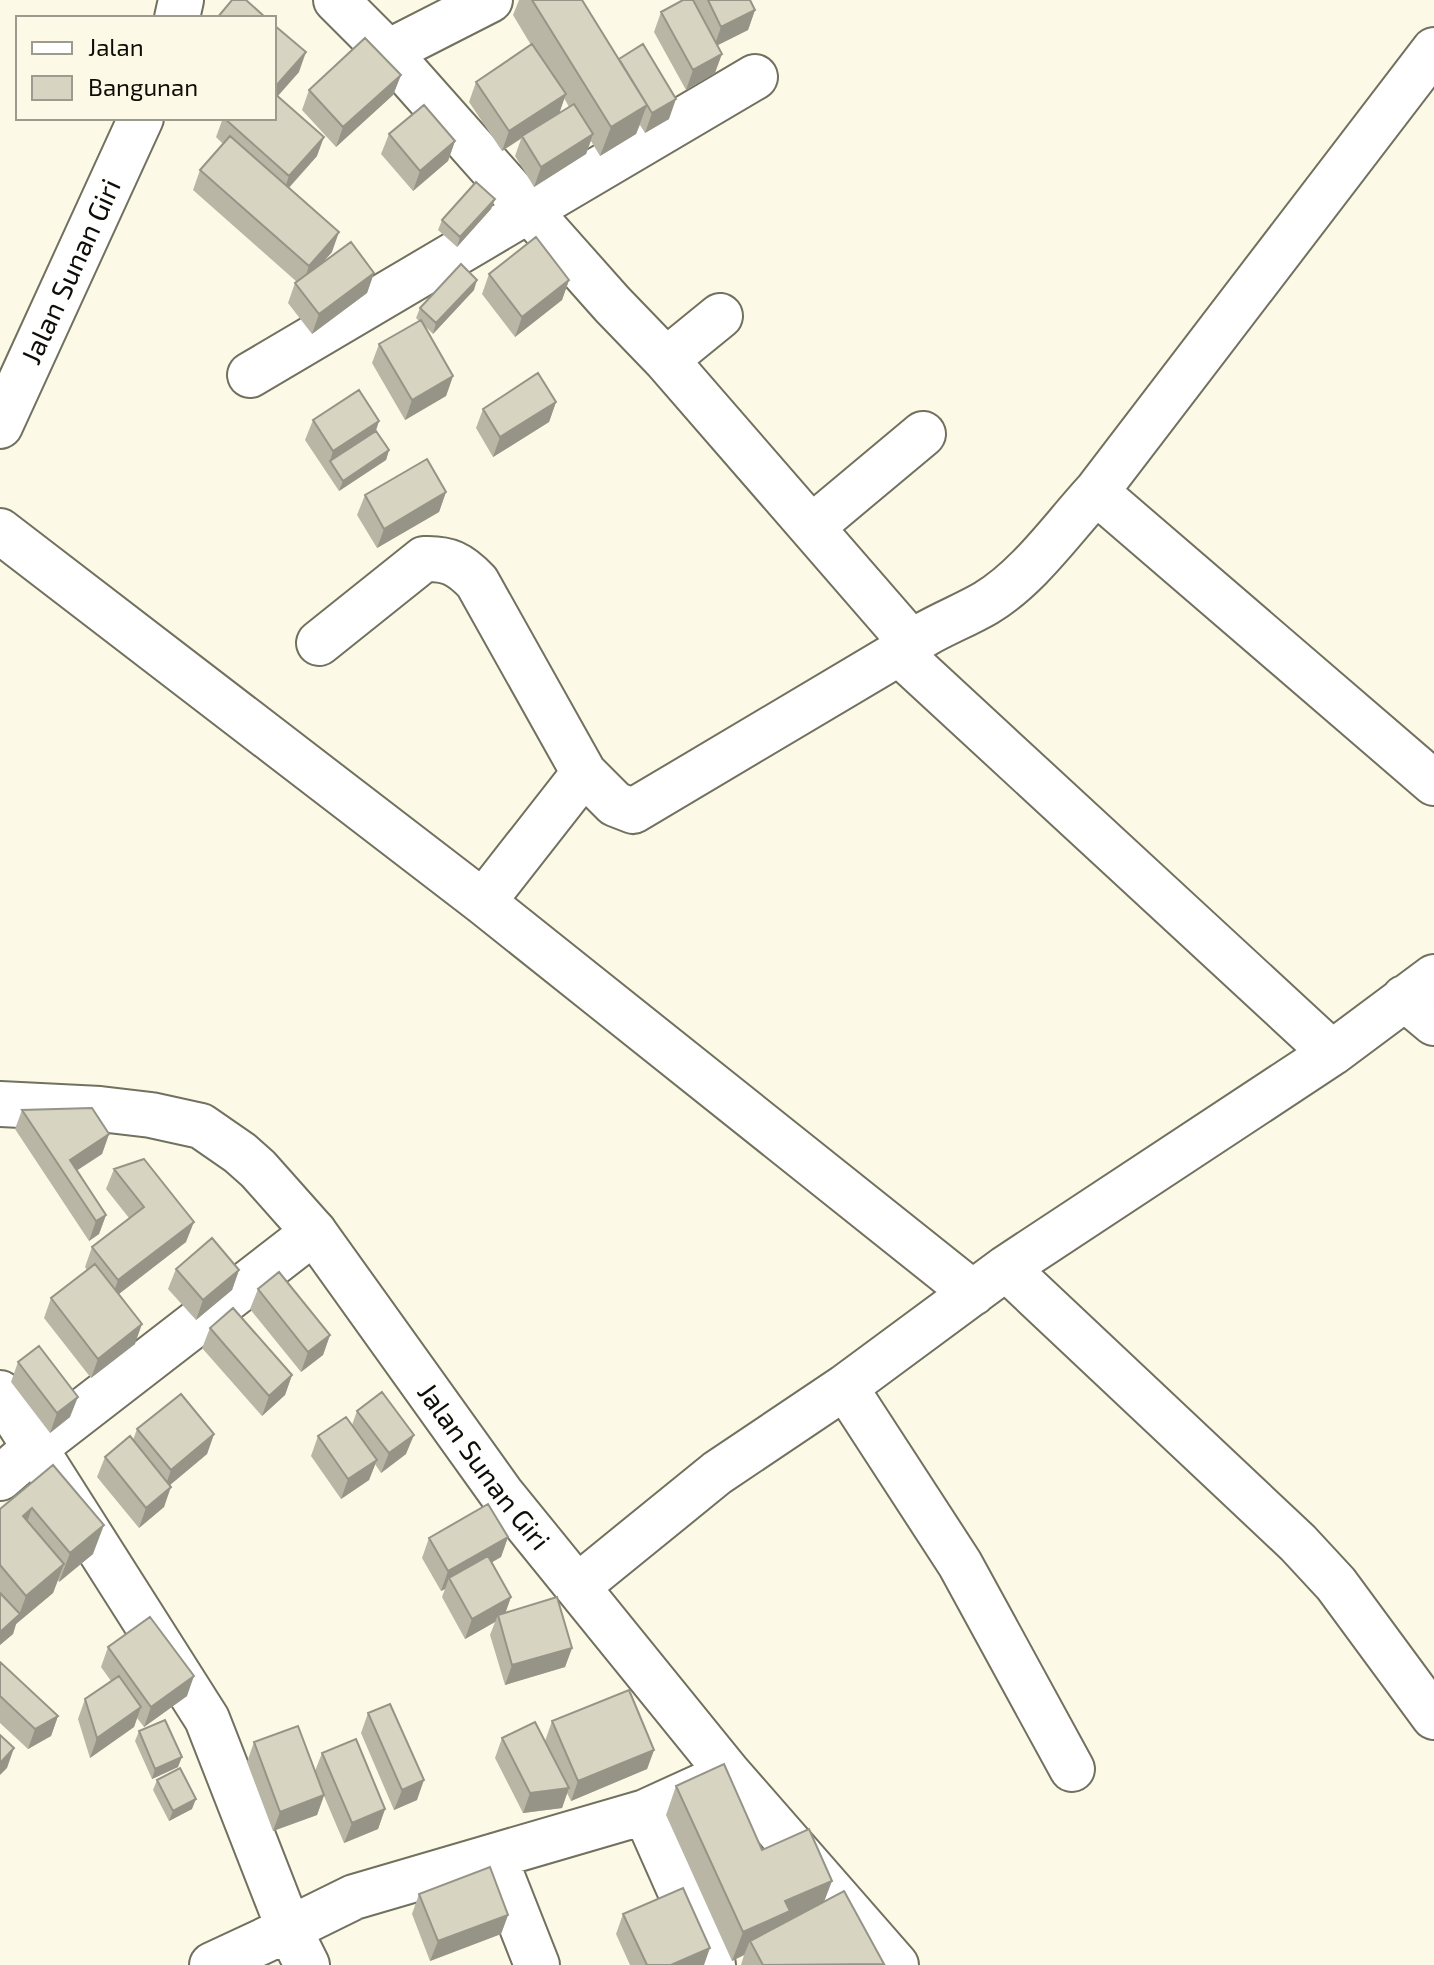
<svg xmlns="http://www.w3.org/2000/svg" width="1434" height="1965" viewBox="0 0 1434 1965" font-family="'Exo 2',sans-serif">
	<style>
		.lines { fill: none; stroke-linecap: round; stroke-linejoin: round }
		.minor-casing { stroke: #72705f; stroke-width: 48 }
		.tertiary-casing { stroke: #72705f; stroke-width: 48 }
		.minor { stroke: #fff; stroke-width: 44 }
		.tertiary { stroke: #fff; stroke-width: 44 }
		.wall { fill: #b9b6a6; fill-rule: evenodd }
		.shaded-wall { fill: #969487 }
		.building { fill: #d7d4c1; stroke: #969487; stroke-width: 2 }
		.labels { text-anchor: middle; stroke-width: 8; stroke-linejoin: round; paint-order: stroke }
		.street-label { font-size: 28px; fill: #0e0d07; stroke: #fcfae6 }
	</style>
	<rect width="100%" height="100%" fill="#fcfae6"/>
	<g class="lines">
		<defs>
			<path id="minor" d="M336,0L388,52L612,304L666,360L911,642
				M388,52L490,0
				M666,360L720,316
				M250,375L755,77
				M1096,492L1434,50
				M813,526L923,434
				M0,531L483,902L973,1293
				M319,643L424,559C448,558 460,564 477,582L584,773L615,804L633,811L899,653C924,630 957,620 986,603C1029,577 1062,529 1096,492L1434,783
				M899,653L1332,1053
				M483,902L584,773
				M1404,998L1434,1023
				M1006,1268L1298,1543L1336,1584L1434,1717
				M845,1387L960,1564L1072,1769
				M0,1393L207,1719L289,1929L212,1965
				M0,1478L36,1447L314,1232
				M578,1586L717,1473L845,1387L1006,1268L1332,1053L1434,977
				M645,1812L713,1965
				M307,1965L289,1929L354,1897L494,1856
				M537,1965L494,1856L645,1812L724,1776"/>
			<g id="tertiary">
				<path d="M177,18L181,0"/>
				<path id="s1" d="M0,426L141,118"/>
				<path id="s2" d="M0,1104L100,1109L151,1115L201,1126L240,1153L258,1169L314,1232L501,1493L729,1774L896,1965"/>
			</g>
		</defs>
		<!-- minor casing -->
		<use href="#minor" class="minor-casing"/>
		<!-- tertiary casing -->
		<use href="#tertiary" class="tertiary-casing"/>
		<!-- minor -->
		<use href="#minor" class="minor"/>
		<!-- tertiary -->
		<use href="#tertiary" class="tertiary"/>
	</g>
	<!-- wall -->
	<path class="wall" d="M519,0H582L619,60L669,119L645,133L640,125L636,134L600,156L591,141L586,154L534,187L515,156L521,139L502,151L469,102L476,82L531,45L513,15ZM564,98L569,107L559,113Z
		M683,0H750L755,10L748,30L718,45L715,73L686,90L654,32L661,12Z
		M274,25L299,72L278,96L317,156L289,188L332,252L321,264L374,273L367,293L312,334L288,303L295,283L297,282L193,190L200,170L223,144L216,137L223,118H274Z
		M401,75L393,95L336,147L302,110L309,90Z
		M389,134L455,141L448,161L413,191L381,154Z
		M495,199L491,209L457,247L438,230L442,220Z
		M489,274L569,280L562,300L515,337L482,294Z
		M474,290L433,334L424,325L453,376L446,396L405,420L372,363L379,344L419,321L416,318L420,308Z
		M556,402L549,422L493,457L476,428L483,409Z
		M313,420L379,421L376,431L389,450L386,460L339,491L305,440Z
		M446,492L439,512L377,548L357,515L365,495Z
		M22,1110L109,1134L102,1154L77,1170L106,1215L99,1234L89,1241L15,1129Z
		M114,1169L186,1242L119,1294L135,1344L91,1378L44,1318L51,1298L87,1270L85,1267L92,1247L129,1218L106,1189Z
		M176,1269L239,1270L232,1290L196,1320L168,1289Z
		M258,1289L330,1335L323,1355L301,1372L250,1309Z
		M210,1328L292,1375L285,1395L262,1416L202,1348Z
		M18,1362L70,1417L50,1433L11,1382Z
		M357,1411L406,1454L381,1473L375,1464L369,1480L341,1499L311,1456L318,1436L352,1425Z
		M137,1429L214,1434L207,1454L170,1485L164,1507L139,1528L97,1477L105,1457L133,1440Z
		M53,1465L93,1554L59,1582L58,1580L53,1593L16,1624L13,1634L0,1645V1509Z
		M508,1537L501,1557L492,1562L511,1597L505,1613L572,1648L565,1667L505,1685L490,1635L495,1622L465,1639L442,1597L445,1589L441,1591L422,1558L429,1538Z
		M108,1647L187,1696L144,1727L137,1718L134,1727L90,1758L78,1719L85,1699L111,1681L101,1667Z
		M0,1662L58,1716L51,1736L28,1749L0,1723Z
		M368,1713L417,1800L394,1810L361,1733Z
		M552,1721L654,1750L647,1769L571,1801L567,1793L562,1808L523,1813L495,1758L502,1738L545,1741Z
		M139,1731L178,1767L152,1779L135,1741Z
		M254,1742L315,1771L322,1753L385,1809L378,1829L344,1843L324,1796L317,1815L273,1831L247,1762Z
		M157,1780L192,1809L169,1821L153,1790Z
		M676,1786L762,1850L824,1901L883,1965H741L744,1955L732,1961L666,1815Z
		M419,1894L508,1915L501,1934L430,1961L412,1914Z
		M623,1914L704,1965H630L616,1934Z"/>
	<!-- shaded-wall -->
	<path class="shaded-wall" d="M755,10L748,30L714,47L721,27Z
		M306,52L299,72L274,100L275,87Z
		M722,54L715,73L686,90L693,70Z
		M401,75L393,95L336,147L343,127Z
		M566,94L559,114L522,136L521,138L502,151L509,131Z
		M676,99L669,119L645,133L652,113Z
		M647,105L636,134L600,156L611,127Z
		M593,134L586,154L534,187L541,167Z
		M324,137L317,156L282,195L289,176Z
		M455,141L448,161L413,191L420,171Z
		M495,199L491,209L457,247L460,237Z
		M339,232L332,252L302,286L309,266Z
		M374,273L367,293L312,334L319,314Z
		M477,280L474,290L433,334L436,323Z
		M569,280L562,300L515,337L522,317Z
		M453,376L446,396L405,420L412,400Z
		M556,402L549,422L493,457L500,437Z
		M379,421L372,441L330,461L333,451Z
		M389,450L386,460L339,491L343,481Z
		M446,492L439,512L377,548L384,529Z
		M109,1134L102,1154L67,1177L70,1160Z
		M106,1215L99,1234L89,1241L96,1221Z
		M194,1222L186,1242L111,1300L118,1280Z
		M239,1270L232,1290L196,1320L203,1300Z
		M142,1324L135,1344L91,1378L98,1359Z
		M330,1335L323,1355L301,1372L308,1352Z
		M292,1375L285,1395L262,1416L269,1396Z
		M78,1397L70,1417L50,1433L57,1413Z
		M214,1434L207,1454L164,1490L171,1470Z
		M414,1435L406,1454L381,1473L389,1453Z
		M377,1460L369,1480L341,1499L348,1479Z
		M171,1487L164,1507L139,1528L146,1508Z
		M32,1508L22,1537L23,1516Z
		M104,1525L93,1554L59,1582L70,1553Z
		M508,1537L501,1557L453,1585L449,1578L445,1589L441,1591L448,1571Z
		M64,1564L53,1593L16,1624L13,1634L0,1645V1632L19,1615L26,1596Z
		M511,1597L504,1617L498,1615L495,1622L465,1639L472,1619Z
		M572,1648L565,1667L505,1685L512,1665Z
		M194,1676L187,1696L144,1727L151,1707Z
		M141,1707L134,1727L90,1758L97,1738Z
		M58,1716L51,1736L28,1749L35,1729Z
		M14,1748L7,1768L0,1775V1763Z
		M654,1750L647,1769L571,1801L578,1781Z
		M182,1757L178,1767L152,1779L155,1769Z
		M424,1780L417,1800L394,1810L402,1790Z
		M569,1788L562,1808L523,1813L530,1793Z
		M324,1795L317,1815L273,1831L280,1812Z
		M196,1799L192,1809L169,1821L173,1811Z
		M385,1809L378,1829L344,1843L352,1823Z
		M832,1881L821,1910L750,1941L744,1955L732,1961L743,1932L785,1901Z
		M508,1915L501,1934L430,1961L438,1941Z
		M710,1948L704,1965H671Z"/>
	<!-- building -->
	<path class="building" d="M232,0H246L266,18H217Z
		M532,0H582L647,105L611,127Z
		M683,0H693L722,54L693,70L661,12Z
		M708,0H750L755,10L721,27Z
		M274,25L306,52L275,87H274Z
		M365,38L401,75L343,127L309,90Z
		M532,44L566,94L509,131L476,82Z
		M643,44L676,99L652,113L619,59Z
		M274,93L324,137L289,176L224,118H274Z
		M574,104L593,134L541,167L522,136Z
		M424,105L455,141L420,171L389,134Z
		M230,136L339,232L309,266L200,170Z
		M476,182L495,199L460,237L442,220Z
		M536,237L569,280L522,317L489,274Z
		M351,242L374,273L319,314L295,283Z
		M461,264L477,280L436,323L420,308Z
		M421,320L453,376L412,400L379,344Z
		M538,373L556,402L500,437L483,409Z
		M359,390L379,421L333,451L313,420Z
		M376,431L389,450L343,481L330,461Z
		M427,459L446,492L384,529L365,495Z
		M92,1108L109,1134L70,1160L106,1215L96,1221L22,1110Z
		M144,1159L194,1222L118,1280L92,1247L144,1207L114,1169Z
		M212,1238L239,1270L203,1300L176,1269Z
		M95,1264L142,1324L98,1359L51,1298Z
		M279,1272L330,1335L308,1352L258,1289Z
		M233,1308L292,1375L269,1396L210,1328Z
		M39,1346L78,1397L57,1413L18,1362Z
		M382,1392L414,1435L389,1453L357,1411Z
		M181,1394L214,1434L171,1470L137,1429Z
		M346,1417L377,1460L348,1479L318,1436Z
		M130,1436L171,1487L146,1508L105,1457Z
		M53,1465L104,1525L70,1553L32,1508L23,1516L64,1564L26,1596L0,1565V1509Z
		M488,1504L508,1537L448,1571L429,1538Z
		M488,1556L511,1597L472,1619L449,1578Z
		M0,1593L20,1614L0,1632Z
		M557,1597L572,1648L512,1665L498,1615Z
		M150,1617L194,1676L151,1707L108,1647Z
		M0,1662L58,1716L35,1729L0,1696Z
		M119,1676L141,1707L97,1738L85,1699Z
		M629,1690L654,1750L578,1781L552,1721Z
		M390,1704L424,1780L402,1790L368,1713Z
		M165,1720L182,1757L155,1769L139,1731Z
		M535,1722L569,1788L530,1793L502,1738Z
		M298,1726L324,1795L280,1812L254,1742Z
		M0,1735L14,1748L0,1763Z
		M356,1739L385,1809L352,1823L322,1753Z
		M724,1764L762,1850L809,1829L832,1881L785,1901L790,1911L743,1932L676,1786Z
		M180,1768L196,1799L173,1811L157,1780Z
		M490,1867L508,1915L438,1941L419,1894Z
		M683,1888L710,1948L671,1965H647L623,1914Z
		M844,1891L884,1964L763,1965L750,1941Z"/>
	<g class="labels">
		<!-- street labels -->
		<g class="street-label">
			<text dy="10" stroke="none"><textPath href="#s1" startOffset="170">Jalan Sunan Giri</textPath></text>
			<text dy="10" stroke="none"><textPath href="#s2" startOffset="648">Jalan Sunan Giri</textPath></text>
		</g>
	</g>
	<!-- legend -->
	<rect x="16" y="16" width="260" height="104" fill="#fcfae6" stroke="#9d9b8d" stroke-width="2"/>
	<rect x="32" y="42" width="40" height="12" fill="#ffffff" stroke="#9d9b8d" stroke-width="2"/>
	<text x="88" y="56" font-size="24" fill="#0e0d07">Jalan</text>
	<rect x="32" y="76" width="40" height="24" fill="#d7d4c1" stroke="#9d9b8d" stroke-width="2"/>
	<text x="88" y="96" font-size="24" fill="#0e0d07">Bangunan</text>
</svg>
